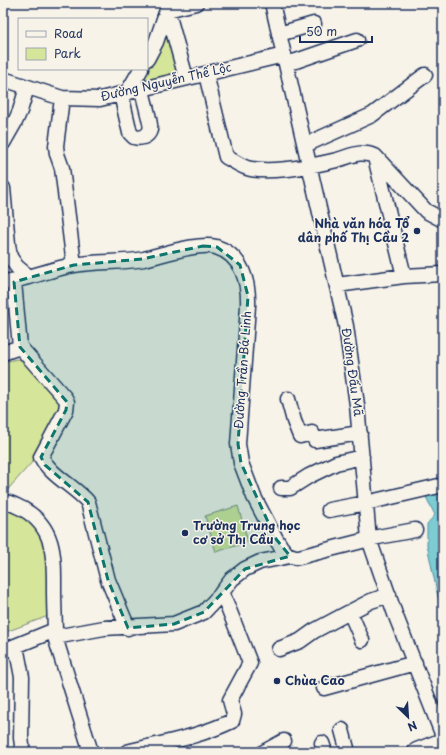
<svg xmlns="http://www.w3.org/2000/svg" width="446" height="755" viewBox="0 0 446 755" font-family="'Playpen Sans',sans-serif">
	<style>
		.green { fill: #d5e599; stroke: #788a7c }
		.water { fill: #7bccd2; stroke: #558da4 }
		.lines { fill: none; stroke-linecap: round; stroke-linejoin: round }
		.minor-casing { stroke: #1b2f5e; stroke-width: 17 }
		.major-casing { stroke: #1b2f5e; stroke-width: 21 }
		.minor { stroke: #f7f3e8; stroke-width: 14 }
		.major { stroke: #f7f3e8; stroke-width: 18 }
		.marked { fill: #0f766e; fill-opacity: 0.2; stroke: #0f766e; stroke-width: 3; stroke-dasharray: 8 5; stroke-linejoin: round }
		.poi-dot { fill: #1b2f5e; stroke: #f7f3e8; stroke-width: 1.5 }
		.labels { text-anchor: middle; stroke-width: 3; stroke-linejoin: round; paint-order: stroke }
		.street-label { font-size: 12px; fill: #1b2f5e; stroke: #f7f3e8 }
		.poi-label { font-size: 12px; font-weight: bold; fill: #1b2f5e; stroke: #f7f3e8; text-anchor: start }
	</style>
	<rect width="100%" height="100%" fill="#f7f3e8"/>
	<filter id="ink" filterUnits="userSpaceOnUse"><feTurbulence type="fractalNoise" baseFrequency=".025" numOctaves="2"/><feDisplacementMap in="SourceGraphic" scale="8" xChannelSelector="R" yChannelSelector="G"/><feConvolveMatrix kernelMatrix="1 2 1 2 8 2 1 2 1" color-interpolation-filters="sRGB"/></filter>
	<g filter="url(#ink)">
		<!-- green -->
		<path class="green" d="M165,26L181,73L141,83Z
			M17,359L23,360L60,402L61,406L33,461L3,495V362Z
			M238,506L248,542L216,552L205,516Z
			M3,508L5,511L26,512L39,523L59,612L3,633Z"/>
		<!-- water -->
		<path class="water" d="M443,490V615L439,602L427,545V524L435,515L424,493Z"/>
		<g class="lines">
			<defs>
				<path id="minor" d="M272,3L346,326L357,405L369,539L395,614L443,736
					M167,9L186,78
					M279,34L314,24
					M147,59L156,42L167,10L196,3
					M286,63L296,61L357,40
					M206,74L226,157C234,161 243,168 251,169C277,173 312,166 337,160C352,156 359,150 375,156L426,211L443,220
					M3,79L62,98L100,99L284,55
					M127,93L141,69
					M121,94L130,133L134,137C140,139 148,137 150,130C152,125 143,97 142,89
					M62,98L56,146L57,154L62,168L74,265
					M3,143L15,122L20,111L27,87
					M305,145L372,115L425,75
					M375,157L404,276
					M3,188L8,244L10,257L17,267L29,277
					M3,282C27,280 50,269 74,265C97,261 121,263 144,259C162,255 199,242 216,247C242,255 249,282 248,306L238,444L241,463L254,497L276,539L281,547L287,554L295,557H299L378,537L415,530
					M14,282L20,347L65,398L67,402L66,410L41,457C51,476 74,486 88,502L108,580L128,628
					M337,285L404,276L443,274
					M3,353L20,347
					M288,399L294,421L300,436L312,433L315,440L360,433
					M281,488H290L309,476L336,463L362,457
					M3,502C11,502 16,506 23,509C56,528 54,558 54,591C54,606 55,622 55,637
					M329,510L366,503L443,485
					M350,612L362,640
					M16,646L22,677L21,738L23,752
					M279,649L300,641L314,631L344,615L371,601L389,595
					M3,651L55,630
					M324,688L415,663
					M342,730L348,752
					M322,743L325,752
					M91,752L55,637L104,628L174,624L204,612L220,595L232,579L245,569L260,562L290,556
					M127,752C163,743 199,737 232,721L234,714L230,700L250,663L222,592
					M264,752L284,741"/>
				<path id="major" d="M417,752L443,742"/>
			</defs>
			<!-- minor casing -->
			<use href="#minor" class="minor-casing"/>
			<!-- major casing -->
			<use href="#major" class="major-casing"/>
			<!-- minor -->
			<use href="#minor" class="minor"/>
			<!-- major -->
			<use href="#major" class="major"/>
		</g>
	</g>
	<!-- marked area -->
	<path class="marked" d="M203,246L217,247L240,265L248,296L238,444L241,463L276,539L290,556L245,569L204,612L174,624L128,628L108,580L88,502L45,465L41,457L66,410L67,402L20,347L14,282L74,265L142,259Z"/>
	<!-- markers -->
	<g class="poi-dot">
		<circle cx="417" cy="231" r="4"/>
		<circle cx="185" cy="533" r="4"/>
		<circle cx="277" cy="681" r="4"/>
	</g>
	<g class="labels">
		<!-- street labels -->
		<g class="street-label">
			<text transform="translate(166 82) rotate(-13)" y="4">Đường Nguyễn Thế Lộc</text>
			<text transform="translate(243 370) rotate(-86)" y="4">Đường Trần Bá Linh</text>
			<text transform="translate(352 372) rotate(82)" y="4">Đường Đấu Mã</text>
		</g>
		<!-- poi labels -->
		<g class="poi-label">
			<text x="409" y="228" text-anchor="end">Nhà văn hóa Tổ<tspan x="409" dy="14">dân phố Thị Cầu 2</tspan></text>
			<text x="193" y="530">Trường Trung học<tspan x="193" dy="14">cơ sở Thị Cầu</tspan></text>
			<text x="285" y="685">Chùa Cao</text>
		</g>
	</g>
	<!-- margin -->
	<rect width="446" height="755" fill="none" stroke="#f7f3e8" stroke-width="16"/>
	<rect x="8" y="8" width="430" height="739" fill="none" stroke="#1b2f5e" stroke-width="1.5" filter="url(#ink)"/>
	<!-- legend -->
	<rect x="18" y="18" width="130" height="52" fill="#f7f3e8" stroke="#9fa5b1"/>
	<rect x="26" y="31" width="20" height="6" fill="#f7f3e8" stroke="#9fa5b1"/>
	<text x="54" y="38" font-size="12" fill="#1b2f5e">Road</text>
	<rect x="26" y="48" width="20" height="12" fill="#d5e599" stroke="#9fa5b1"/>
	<text x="54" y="58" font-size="12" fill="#1b2f5e">Park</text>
	<!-- north arrow -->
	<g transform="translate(408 717) rotate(155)" stroke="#f7f3e8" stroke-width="3" paint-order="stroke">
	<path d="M0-3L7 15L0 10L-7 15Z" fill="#1b2f5e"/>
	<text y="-6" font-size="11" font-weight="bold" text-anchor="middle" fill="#1b2f5e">N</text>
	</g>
	<!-- scale -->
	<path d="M300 36v6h72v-6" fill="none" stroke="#1b2f5e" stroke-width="2"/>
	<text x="306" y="36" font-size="12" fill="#1b2f5e" stroke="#f7f3e8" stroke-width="3" paint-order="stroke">50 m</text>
</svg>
